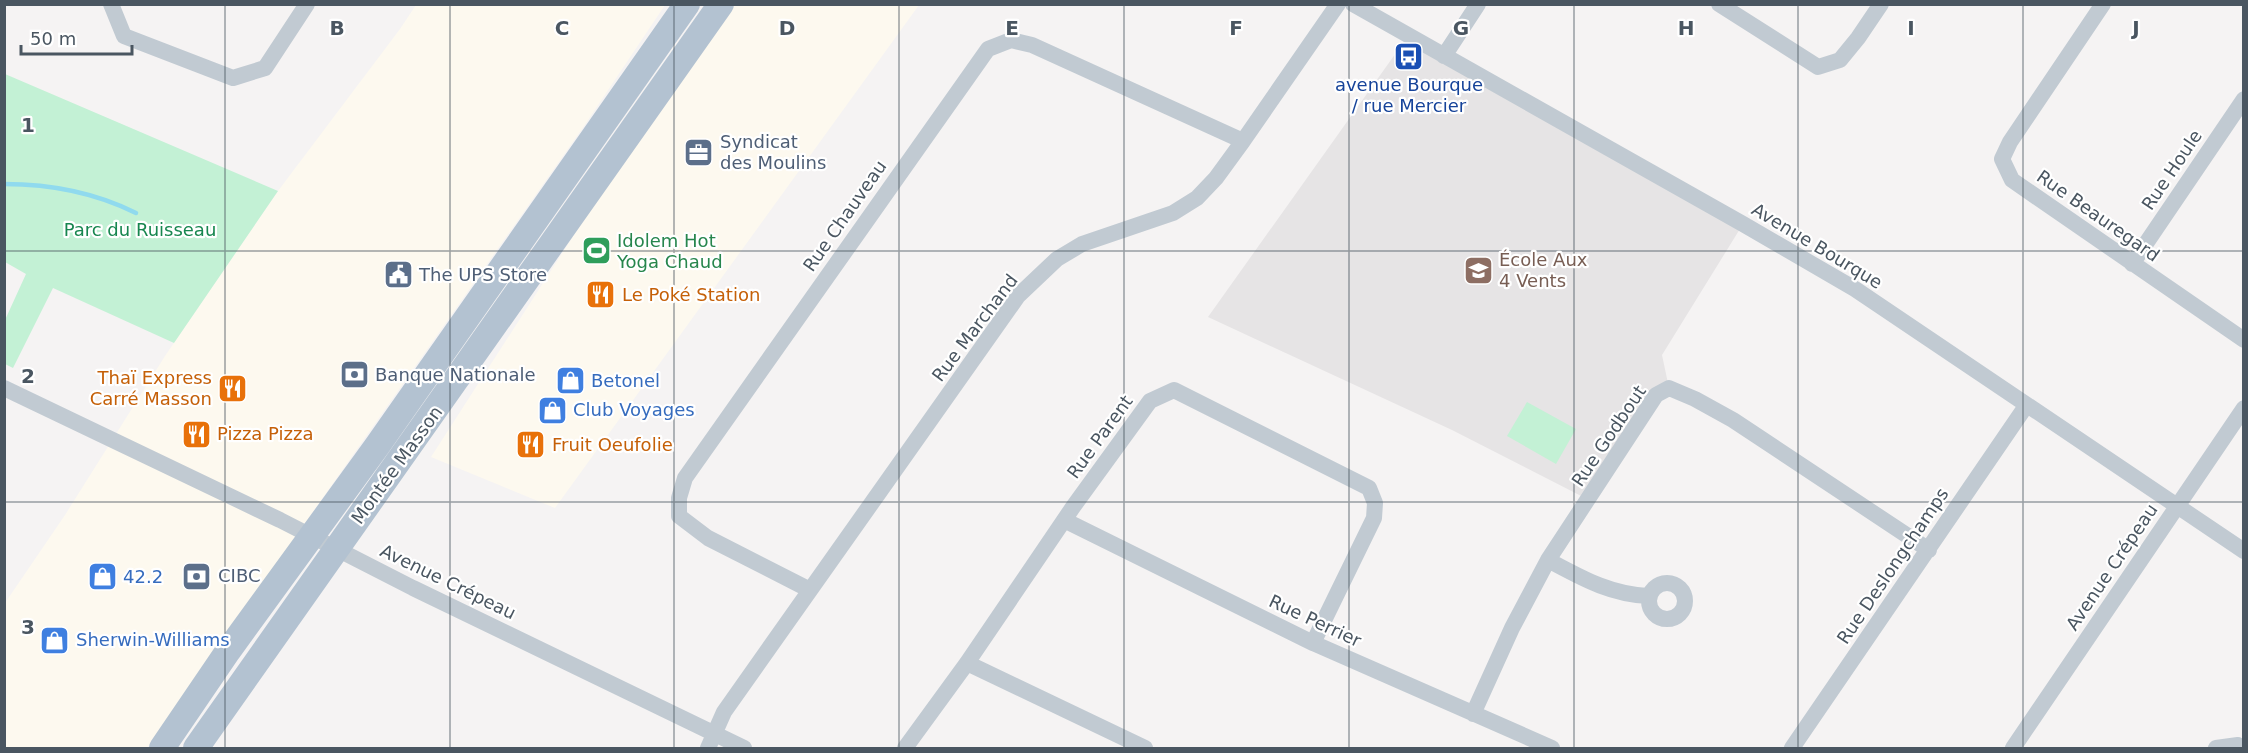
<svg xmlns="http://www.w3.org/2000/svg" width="2248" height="753" viewBox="0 0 2248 753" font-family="'DejaVu Sans',sans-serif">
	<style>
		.commercial { fill: #fdf9ef }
		.education { fill: #e6e4e5 }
		.green { fill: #c3f1d5 }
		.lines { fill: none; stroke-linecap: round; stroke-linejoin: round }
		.stream { stroke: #90daee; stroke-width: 4.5 }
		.minor { stroke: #c1cad2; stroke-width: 16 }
		.primary { stroke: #b3c2d1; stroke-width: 26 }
		.grid { fill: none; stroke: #4a5661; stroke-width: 1.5; stroke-opacity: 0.55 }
		.labels { text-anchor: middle; stroke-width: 4.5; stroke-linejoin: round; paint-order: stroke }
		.transit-label { font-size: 18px; fill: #164399; stroke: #fff }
		.service-label { font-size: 18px; fill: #4e5e75; stroke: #fff; text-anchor: start }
		.street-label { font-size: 18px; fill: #4a5661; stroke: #fff }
		.park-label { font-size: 18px; fill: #17864f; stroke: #fff }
		.leisure-label { font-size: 18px; fill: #27864d; stroke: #fff; text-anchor: start }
		.education-label { font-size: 18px; fill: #785e54; stroke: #fff; text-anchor: start }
		.food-label { font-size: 18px; fill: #c56008; stroke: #fff; text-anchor: start }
		.shop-label { font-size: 18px; fill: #366cbe; stroke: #fff; text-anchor: start }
		.grid-label { font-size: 20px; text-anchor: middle; font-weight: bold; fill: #4a5661; stroke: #fff; stroke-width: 4.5; stroke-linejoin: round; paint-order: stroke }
	</style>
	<rect width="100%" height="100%" fill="#f5f3f3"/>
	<!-- commercial -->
	<path class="commercial" d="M416,5H665L584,126L147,748H5V603L65,515L165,356L278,191L400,29Z
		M722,5H919L555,508L431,457Z"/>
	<!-- education -->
	<path class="education" d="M1408,36L1743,224L1662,355L1669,388L1589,500L1452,430L1208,317Z"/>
	<!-- green -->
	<path class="green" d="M5,74L278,191L174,343L53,288L13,368L5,364V320L26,274L5,262Z
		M1527,402L1576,429L1556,464L1507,436Z"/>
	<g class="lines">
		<!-- stream -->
		<path class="stream" d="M4,184C51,184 94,192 136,213"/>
		<!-- minor -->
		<path class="minor" d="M111,4L124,36L233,78L265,68L307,4
			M1353,4L1743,224L1855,289L2244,551
			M1719,4L1818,67L1840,60L1858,38L1881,4
			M2103,4L2010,142L2002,159L2012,180L2244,340
			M1444,56L1478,4
			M2132,264L2244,99
			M4,388L280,520L413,588L744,748
			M1064,520L1313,643L1552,748
			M1548,560C1582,578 1609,594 1648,596
			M1649 601a18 18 0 1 1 36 0a18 18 0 1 1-36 0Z
			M810,590L708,538L679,516V498L685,478L988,49L1011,40L1032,45L1243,141
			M967,663L1145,748
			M1473,714L1512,628L1548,560L1656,395L1669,388L1695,399L1733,420L1929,550
			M708,748L724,712L1018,296L1057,259L1082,244L1173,213L1197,198L1216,178L1243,141L1338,4
			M905,748L967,663L1073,507L1150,401L1174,390L1369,488L1375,503L1374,518L1313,643
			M1792,748L2026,406
			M2013,748L2244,408
			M2216,748L2238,745L2243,748"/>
		<!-- primary -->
		<path class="primary" d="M162,748L228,651L377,446L687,4
			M196,748L721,4"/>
	</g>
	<!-- grid -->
	<path class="grid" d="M225,4V748M450,4V748M674,4V748M899,4V748M1124,4V748M1349,4V748M1574,4V748M1798,4V748M2023,4V748M4,251H2244M4,502H2244"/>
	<!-- icons -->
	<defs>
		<symbol id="bus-square" viewBox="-11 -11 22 22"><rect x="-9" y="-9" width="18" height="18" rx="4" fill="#1a4fb4" stroke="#fff"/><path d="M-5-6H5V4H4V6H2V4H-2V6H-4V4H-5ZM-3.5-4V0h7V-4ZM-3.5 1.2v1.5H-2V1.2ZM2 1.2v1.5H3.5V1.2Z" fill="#fff"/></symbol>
		<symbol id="office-square" viewBox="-11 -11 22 22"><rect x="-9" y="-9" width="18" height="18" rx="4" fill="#5c6f8a" stroke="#fff"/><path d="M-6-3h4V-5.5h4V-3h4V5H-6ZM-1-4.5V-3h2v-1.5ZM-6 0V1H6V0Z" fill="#fff"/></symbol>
		<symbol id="stadium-square" viewBox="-11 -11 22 22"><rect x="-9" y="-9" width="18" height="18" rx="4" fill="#2e9e5b" stroke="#fff"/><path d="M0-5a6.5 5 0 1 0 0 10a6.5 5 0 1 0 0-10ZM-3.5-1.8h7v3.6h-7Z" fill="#fff"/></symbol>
		<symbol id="school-square" viewBox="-11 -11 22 22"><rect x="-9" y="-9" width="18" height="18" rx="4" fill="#8d6e63" stroke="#fff"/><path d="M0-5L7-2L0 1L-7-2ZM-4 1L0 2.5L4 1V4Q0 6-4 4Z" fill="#fff"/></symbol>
		<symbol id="civic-square" viewBox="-11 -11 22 22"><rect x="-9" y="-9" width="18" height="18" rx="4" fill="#5c6f8a" stroke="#fff"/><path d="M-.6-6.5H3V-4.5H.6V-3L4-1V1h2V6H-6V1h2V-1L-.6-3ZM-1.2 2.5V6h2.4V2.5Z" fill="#fff"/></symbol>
		<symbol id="restaurant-square" viewBox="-11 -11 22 22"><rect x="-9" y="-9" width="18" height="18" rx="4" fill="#e8710a" stroke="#fff"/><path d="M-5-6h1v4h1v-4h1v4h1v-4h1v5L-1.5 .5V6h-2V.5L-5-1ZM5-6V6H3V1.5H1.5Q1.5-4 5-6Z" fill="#fff"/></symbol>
		<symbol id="bank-square" viewBox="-11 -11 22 22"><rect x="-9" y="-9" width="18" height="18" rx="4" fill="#5c6f8a" stroke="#fff"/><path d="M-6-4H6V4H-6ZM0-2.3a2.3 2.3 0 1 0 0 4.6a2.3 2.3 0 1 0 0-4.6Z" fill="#fff"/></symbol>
		<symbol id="shop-square" viewBox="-11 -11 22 22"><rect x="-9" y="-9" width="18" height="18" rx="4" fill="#3f7fe0" stroke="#fff"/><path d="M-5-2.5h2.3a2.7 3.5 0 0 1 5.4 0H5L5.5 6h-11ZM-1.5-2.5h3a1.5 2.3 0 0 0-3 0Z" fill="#fff"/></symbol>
	</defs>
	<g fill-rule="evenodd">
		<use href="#bus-square" x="1392" y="40" width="33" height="33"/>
		<use href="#office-square" x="682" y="136" width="33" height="33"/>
		<use href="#stadium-square" x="580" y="234" width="33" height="33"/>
		<use href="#school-square" x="1462" y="254" width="33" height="33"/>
		<use href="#civic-square" x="382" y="258" width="33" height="33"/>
		<use href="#restaurant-square" x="584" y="278" width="33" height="33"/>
		<use href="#bank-square" x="338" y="358" width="33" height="33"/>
		<use href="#shop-square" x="554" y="364" width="33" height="33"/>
		<use href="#restaurant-square" x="216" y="372" width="33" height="33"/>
		<use href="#shop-square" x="536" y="394" width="33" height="33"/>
		<use href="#restaurant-square" x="180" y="418" width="33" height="33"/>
		<use href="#restaurant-square" x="514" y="428" width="33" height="33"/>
		<use href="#bank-square" x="180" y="560" width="33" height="33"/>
		<use href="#shop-square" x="86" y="560" width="33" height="33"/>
		<use href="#shop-square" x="38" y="624" width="33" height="33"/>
	</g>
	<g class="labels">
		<!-- transit labels -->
		<g class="transit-label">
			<text x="1409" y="91">avenue Bourque<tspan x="1409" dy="21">/ rue Mercier</tspan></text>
		</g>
		<!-- service labels -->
		<g class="service-label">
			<text x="720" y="148">Syndicat<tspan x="720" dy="21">des Moulins</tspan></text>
			<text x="419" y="281">The UPS Store</text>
			<text x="375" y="381">Banque Nationale</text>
			<text x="218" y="582">CIBC</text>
		</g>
		<!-- street labels -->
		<g class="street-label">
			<text transform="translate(2172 170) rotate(-56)" y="6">Rue Houle</text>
			<text transform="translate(845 216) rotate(-55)" y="6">Rue Chauveau</text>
			<text transform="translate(2098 216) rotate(35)" y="6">Rue Beauregard</text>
			<text transform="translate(1817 246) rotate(31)" y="6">Avenue Bourque</text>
			<text transform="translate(975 328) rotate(-53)" y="6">Rue Marchand</text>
			<text transform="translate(1609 436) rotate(-56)" y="6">Rue Godbout</text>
			<text transform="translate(1100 437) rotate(-54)" y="6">Rue Parent</text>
			<text transform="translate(397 465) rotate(-54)" y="6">Montée Masson</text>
			<text transform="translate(1893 566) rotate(-56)" y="6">Rue Deslongchamps</text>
			<text transform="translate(2112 567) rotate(-56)" y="6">Avenue Crépeau</text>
			<text transform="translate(448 582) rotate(26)" y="6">Avenue Crépeau</text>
			<text transform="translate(1315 621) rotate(25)" y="6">Rue Perrier</text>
		</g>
		<!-- park labels -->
		<g class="park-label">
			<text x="140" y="236">Parc du Ruisseau</text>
		</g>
		<!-- leisure labels -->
		<g class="leisure-label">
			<text x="617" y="247">Idolem Hot<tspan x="617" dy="21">Yoga Chaud</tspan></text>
		</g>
		<!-- education labels -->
		<g class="education-label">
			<text x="1499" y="266">École Aux<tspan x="1499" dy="21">4 Vents</tspan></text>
		</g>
		<!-- food labels -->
		<g class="food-label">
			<text x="622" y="301">Le Poké Station</text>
			<text x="212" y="384" text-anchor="end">Thaï Express<tspan x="212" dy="21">Carré Masson</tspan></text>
			<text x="217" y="440">Pizza Pizza</text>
			<text x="552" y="451">Fruit Oeufolie</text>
		</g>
		<!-- shop labels -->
		<g class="shop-label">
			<text x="591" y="387">Betonel</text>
			<text x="573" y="416">Club Voyages</text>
			<text x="123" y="583">42.2</text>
			<text x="76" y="646">Sherwin-Williams</text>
		</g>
	</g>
	<g class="grid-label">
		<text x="337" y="35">B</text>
		<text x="562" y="35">C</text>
		<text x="787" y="35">D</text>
		<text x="1012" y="35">E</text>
		<text x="1236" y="35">F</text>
		<text x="1461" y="35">G</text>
		<text x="1686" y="35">H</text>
		<text x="1911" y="35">I</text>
		<text x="2136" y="35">J</text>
		<text x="28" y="132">1</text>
		<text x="28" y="383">2</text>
		<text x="28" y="634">3</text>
	</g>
	<!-- border -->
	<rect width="2248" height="753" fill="none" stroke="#4a5661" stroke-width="12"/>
	<!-- scale -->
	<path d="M21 45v9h111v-9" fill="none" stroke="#4a5661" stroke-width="3"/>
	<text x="30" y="45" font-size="18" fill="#4a5661" stroke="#ffffff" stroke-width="4.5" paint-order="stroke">50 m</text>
</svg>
